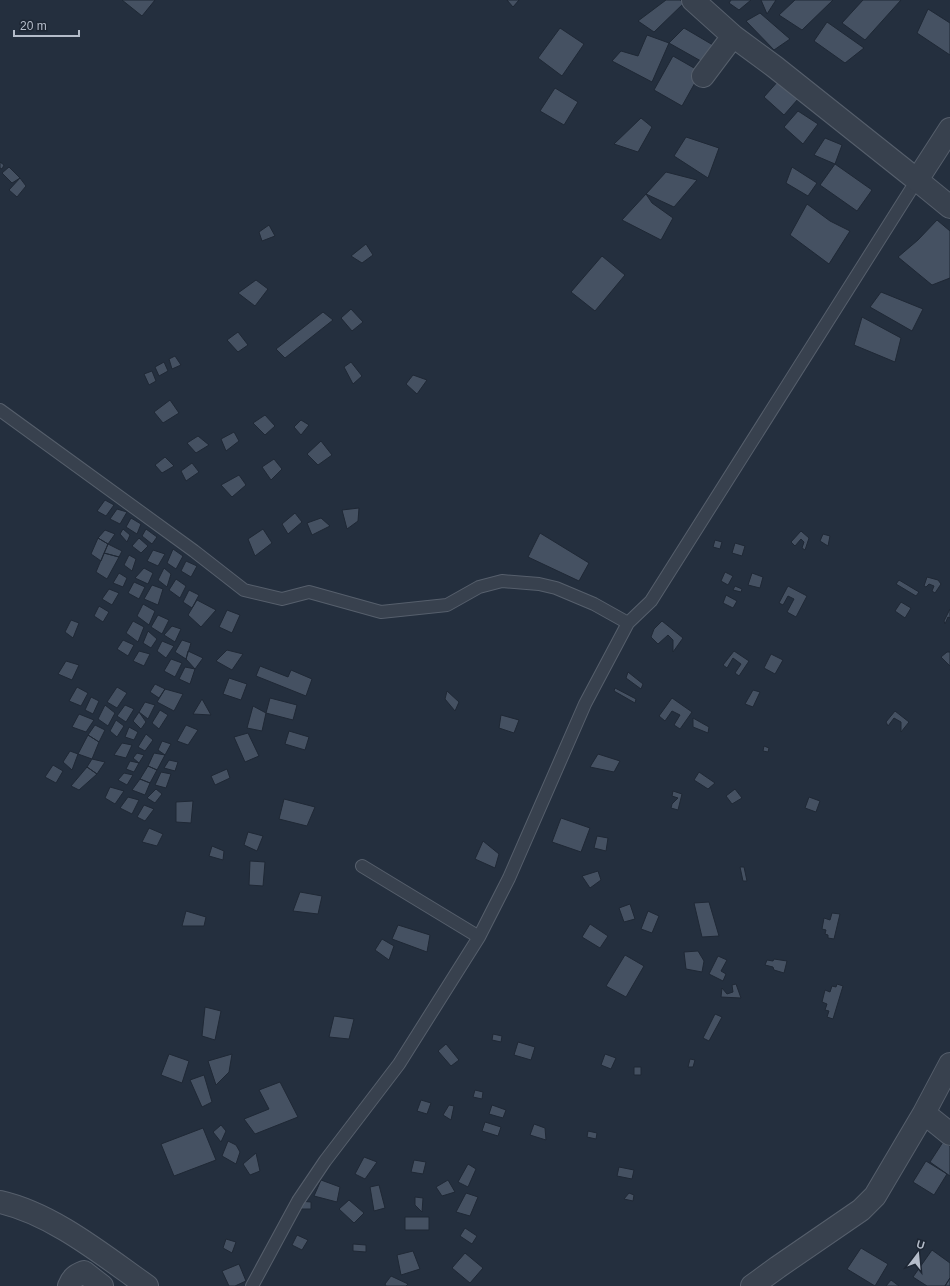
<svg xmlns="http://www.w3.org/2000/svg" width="950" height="1286" viewBox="0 0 950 1286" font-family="Helvetica,sans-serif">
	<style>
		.building { fill: #455162; stroke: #1f2835 }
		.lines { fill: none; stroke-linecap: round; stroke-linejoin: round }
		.lane-casing { stroke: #565f6c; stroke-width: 14 }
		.street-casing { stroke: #565f6c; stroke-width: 24 }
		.lane { stroke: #38414e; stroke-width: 12 }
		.street { stroke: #38414e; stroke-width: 22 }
	</style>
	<rect width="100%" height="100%" fill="#242f3e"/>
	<!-- building -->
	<path class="building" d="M122,0H155L142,16Z
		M507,0H519L513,7Z
		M666,0H680L685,2L654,32L638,21Z
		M731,0H751L739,10L729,3Z
		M761,0H776L767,14Z
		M795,0H833L802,30L779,15Z
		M863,0H901L865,40L842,23Z
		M928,9L950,23V55L917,33Z
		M760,13L790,39L774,50L746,21Z
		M827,22L864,48L845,63L814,41Z
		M560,28L584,44L562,76L538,58Z
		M684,28L718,48L708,65L669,43Z
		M647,35L669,43L652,82L612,61L621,51L638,56Z
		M673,56L701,72L682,106L654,90Z
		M779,80L798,99L784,115L764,97Z
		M555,88L578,102L564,125L540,111Z
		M798,111L818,124L803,144L784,127Z
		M641,118L652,127L638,152L614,144Z
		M686,137L719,148L708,178L674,156Z
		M825,138L842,145L835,164L814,155Z
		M0,162L4,165L2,169L0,168Z
		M835,164L872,190L857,211L820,185Z
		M9,167L20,178L12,183L2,173Z
		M792,167L817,183L808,196L786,183Z
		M666,172L697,180L674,207L646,194Z
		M20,178L26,186L17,197L9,190Z
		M646,194L652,203L673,218L661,240L622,220Z
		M807,204L830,221L850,231L829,264L790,235Z
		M937,220L950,231V278L932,285L898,257L918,240Z
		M269,225L275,236L262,241L259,232Z
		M366,244L373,255L362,263L351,256Z
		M602,256L625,275L595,311L571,292Z
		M256,280L268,289L255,306L238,293Z
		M881,292L923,309L912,331L870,307Z
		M351,309L363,322L352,331L341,318Z
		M323,312L333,320L285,358L276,349Z
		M862,317L901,338L895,362L854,345Z
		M238,332L248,345L238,352L227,340Z
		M175,356L181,365L172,369L169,359Z
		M164,362L168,371L159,376L155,367Z
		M351,362L362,376L353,384L344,367Z
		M152,371L156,381L149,385L144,374Z
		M413,375L427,380L417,394L406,384Z
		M170,400L179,413L163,423L154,412Z
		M265,415L275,426L265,435L253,423Z
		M301,420L309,425L301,435L294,427Z
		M234,432L239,441L226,451L221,439Z
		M198,436L209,445L196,453L187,443Z
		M321,441L332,455L318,465L307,454Z
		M165,457L174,466L162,473L155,465Z
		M274,459L282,469L271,480L262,467Z
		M192,463L199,472L186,481L181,471Z
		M239,475L246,485L232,497L221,485Z
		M105,500L114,505L106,516L97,511Z
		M359,508L358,521L347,529L342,510Z
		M117,509L127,512L120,524L110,519Z
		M295,513L302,522L288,534L282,524Z
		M131,518L141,524L137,534L126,527Z
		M321,518L330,526L312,535L307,523Z
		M123,529L130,535L127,542L120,534Z
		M146,529L157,537L152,544L142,536Z
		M263,529L272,543L255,556L248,539Z
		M105,530L115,534L108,544L98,538Z
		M801,531L809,538L805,550L802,548L804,542L801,539L795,546L791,542Z
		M540,533L589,563L579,581L528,557Z
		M823,534L830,536L828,546L820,541Z
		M98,538L108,544L101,561L91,554Z
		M139,538L148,546L141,553L132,546Z
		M715,540L722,542L720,549L713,547Z
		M735,543L745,546L742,556L732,553Z
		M108,544L122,551L119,557L104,553Z
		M173,549L183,556L176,569L167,563Z
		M153,550L165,554L158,566L147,561Z
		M104,553L119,557L107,579L96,572Z
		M129,555L136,559L132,571L124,565Z
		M186,561L197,566L191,577L181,571Z
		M144,568L153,573L148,584L135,578Z
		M164,568L171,574L167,587L158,580Z
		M725,572L733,576L728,585L721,581Z
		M119,573L127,578L123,587L113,583Z
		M752,573L763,577L760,588L748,585Z
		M927,577L938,580L941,584L935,593L932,591L934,586L929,584L926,587L924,586Z
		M176,579L186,586L180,598L169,590Z
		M899,580L919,592L916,596L896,584Z
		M134,582L145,587L139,599L128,593Z
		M152,585L163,589L158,605L144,599Z
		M735,586L742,589L741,592L733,590Z
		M788,586L807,596L796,617L787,612L794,599L788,596L783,605L779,603Z
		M109,589L119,593L112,605L102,599Z
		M189,590L199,595L192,608L183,602Z
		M726,595L737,601L733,608L723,603Z
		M197,600L216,610L201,627L188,615Z
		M901,602L911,608L905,618L895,611Z
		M143,604L155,611L149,625L137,616Z
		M99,606L109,612L103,622L94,616Z
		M950,609V618L948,617L945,624L944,621Z
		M227,610L240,615L232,633L219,627Z
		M158,615L169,620L162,634L151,627Z
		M71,620L79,623L73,638L65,632Z
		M133,621L144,627L138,642L126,633Z
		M662,621L683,638L673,652V640L668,635L658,644L651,637L654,629Z
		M172,626L181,629L175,642L164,635Z
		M148,631L157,639L151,648L143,643Z
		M123,640L134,645L128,656L117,649Z
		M182,640L191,643L186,659L175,652Z
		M162,641L174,646L166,658L157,651Z
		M227,650L243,654L232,670L216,661Z
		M139,651L150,654L144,666L133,661Z
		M188,651L203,658L195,669L186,659Z
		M734,651L749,661L739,676L735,673L741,664L733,658L727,668L723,665Z
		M947,652H950V666L941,657Z
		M771,654L783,660L775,674L764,668Z
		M171,659L182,663L175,677L164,671Z
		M66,661L79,665L72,680L58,674Z
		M260,666L288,677L291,670L312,679L306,696L256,676Z
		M185,667L195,669L190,684L179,679Z
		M628,672L643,684L641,689L626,678Z
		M229,678L247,684L241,700L223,694Z
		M155,684L165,689L159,698L150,692Z
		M77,687L88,693L81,706L69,701Z
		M117,687L127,693L117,708L107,702Z
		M615,688L636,699L635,703L614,691Z
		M165,689L183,694L174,711L157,702Z
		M753,690L760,692L753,707L745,704Z
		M447,691L459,702L455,711L445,699Z
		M91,697L99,701L93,714L85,710Z
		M270,698L297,705L293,720L266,713Z
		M672,698L692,712L680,729L674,725L680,715L672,711L665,721L659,716Z
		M202,699L211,715L193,714Z
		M145,702L155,705L148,719L139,712Z
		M105,705L115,713L108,726L98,719Z
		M125,705L134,709L126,722L117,716Z
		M253,706L266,713L262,731L247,728Z
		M160,710L168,715L159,729L152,723Z
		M895,711L909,722L901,732V722L894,718L888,726L886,722Z
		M139,712L146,722L141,729L133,721Z
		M79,714L94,720L86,732L72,727Z
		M501,715L519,720L514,733L499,728Z
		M693,718L709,727L708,733L693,727Z
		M116,720L124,726L117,737L110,731Z
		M95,725L105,730L99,742L88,735Z
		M186,725L198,730L188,745L177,741Z
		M129,727L138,732L134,740L125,737Z
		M289,731L309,737L305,750L285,744Z
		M248,733L259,756L245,762L234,737Z
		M146,734L153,740L145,751L138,747Z
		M88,735L99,742L92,759L78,754Z
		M162,741L171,744L165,755L158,750Z
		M122,743L132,745L126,758L114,755Z
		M764,746L769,748L768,752L763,751Z
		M70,751L78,754L72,770L63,762Z
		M137,753L144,755L139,763L133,758Z
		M154,753L165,755L157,770L148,766Z
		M598,754L620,761L614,772L590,767Z
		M92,759L105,762L97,774L87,767Z
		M169,760L178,762L175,771L164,768Z
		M130,761L139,763L134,772L126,769Z
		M53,765L63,771L56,783L45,777Z
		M148,766L157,770L150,783L140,779Z
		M87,767L97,774L79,790L71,786Z
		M227,769L230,778L215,785L211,776Z
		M161,772L171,774L166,788L155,785Z
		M699,772L715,783L708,789L694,780Z
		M124,773L133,775L127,785L118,780Z
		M140,779L150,783L145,795L132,790Z
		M110,787L124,791L115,804L105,798Z
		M156,789L162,794L155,803L147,798Z
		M735,789L742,798L732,804L726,796Z
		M673,791L682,794L678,810L671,808L672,804L678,798L672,796Z
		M128,797L139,800L132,814L120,808Z
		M809,797L820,801L816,812L805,808Z
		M284,799L315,807L307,826L279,819Z
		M193,801L191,823L176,822V802Z
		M144,805L154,809L145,821L137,817Z
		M561,818L590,828L581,852L552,842Z
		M149,828L163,834L157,846L142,842Z
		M248,832L263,836L257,851L244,845Z
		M597,836L608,838L606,851L594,848Z
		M483,841L499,854L495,868L475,859Z
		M212,846L224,851L223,860L209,856Z
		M250,861L265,862L263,886L249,885Z
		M740,867H744L747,881H743Z
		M598,871L601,880L590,888L582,876Z
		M300,892L322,896L318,914L293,911Z
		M709,902L719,936L702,937L694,903Z
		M630,904L635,919L624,922L619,908Z
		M186,911L206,917L204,926H182Z
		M648,911L659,916L652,933L641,929Z
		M832,913L840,914L834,939L828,938V935L825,934L826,930L822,929L824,918L830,920Z
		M590,924L608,936L600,948L582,937Z
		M398,925L430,935L427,952L392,939Z
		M382,939L394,946L389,960L375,950Z
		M698,951L704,961L702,972L686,969L684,952Z
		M625,955L644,966L626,997L606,986Z
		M718,956L727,960L721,971L726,974L723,981L709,974Z
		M774,959L787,961L784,973L774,970L773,967L765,965L767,960L773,961Z
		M736,984L741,998L721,997L722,988L727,994L733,992L732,985Z
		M837,984L843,986L833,1019L827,1017L829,1011L825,1010L827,1004L822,1002L825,990L830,992L832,986L836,987Z
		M205,1007L221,1011L215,1040L202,1036Z
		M715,1014L722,1017L709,1041L703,1038Z
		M334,1016L354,1019L349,1039L329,1037Z
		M493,1034L502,1036L501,1042L492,1040Z
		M518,1042L535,1047L531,1060L514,1055Z
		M446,1044L459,1060L451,1066L438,1051Z
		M169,1054L189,1061L182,1083L161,1075Z
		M232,1054L229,1072L216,1085L208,1061Z
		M605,1054L616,1058L611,1069L601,1065Z
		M690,1059L695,1060L693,1067H688Z
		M634,1067H641V1075H634Z
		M204,1075L212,1102L202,1107L190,1080Z
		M280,1082L298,1117L255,1134L244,1119L269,1109L259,1090Z
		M475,1090L483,1092L482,1099L473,1097Z
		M421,1100L431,1103L427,1114L417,1111Z
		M449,1105L454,1106L451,1120L443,1115Z
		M492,1105L506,1110L503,1118L489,1114Z
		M485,1122L501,1127L498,1136L482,1131Z
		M534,1124L545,1128L546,1140L530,1135Z
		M221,1125L226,1131L221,1142L213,1132Z
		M203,1128L216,1160L174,1176L161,1144Z
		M588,1131L597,1133L596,1139L587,1137Z
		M228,1141L236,1145L240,1152L236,1164L222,1156Z
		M943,1142L950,1146V1176L930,1162Z
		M256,1153L260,1171L250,1175L243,1164Z
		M364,1157L377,1162L365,1179L355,1174Z
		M414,1160L426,1162L423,1174L411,1172Z
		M926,1161L947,1174L934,1195L913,1182Z
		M468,1164L476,1169L468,1187L458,1182Z
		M619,1167L634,1170L632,1179L617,1176Z
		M321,1180L340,1187L337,1202L314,1196Z
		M448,1180L455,1192L442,1196L436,1187Z
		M379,1185L385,1208L374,1211L370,1187Z
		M466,1193L478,1197L470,1216L456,1212Z
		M629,1193L634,1195L633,1201L624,1199Z
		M415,1197L423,1198L422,1212L415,1205Z
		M349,1200L364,1213L354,1223L339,1209Z
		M299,1201L311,1202V1209H299Z
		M405,1217H429V1230H405Z
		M465,1228L477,1236L472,1244L460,1236Z
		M297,1235L308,1240L302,1250L292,1245Z
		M226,1239L236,1242L232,1253L223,1248Z
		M353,1244L366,1245V1252L353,1251Z
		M861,1248L888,1264L875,1286L847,1269Z
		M932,1250L950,1263V1278L945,1286H927L913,1277Z
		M413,1251L420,1269L401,1275L397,1255Z
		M465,1253L483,1268L470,1283L452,1268Z
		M239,1264L246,1281L235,1286H229L222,1271Z
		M391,1276L408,1284L406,1286H386L385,1284Z
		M950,1278V1286H945Z
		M891,1280L899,1286H886Z"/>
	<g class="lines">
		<defs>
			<path id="lane" d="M0,410L194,551L244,590L282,599L309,592L381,612L447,605L479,587L502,581L539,584L556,588L594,604L628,623L651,601L917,180
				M362,866L479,937
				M252,1286L298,1201L325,1161L399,1064L479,937L509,878L585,704L628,623"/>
			<path id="street" d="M693,0L733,36L775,67L917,180
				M703,76L733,36
				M950,129L917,180L950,207
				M924,1113L950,1134
				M0,1202C53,1214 103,1255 147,1286
				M69,1286C72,1278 76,1275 84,1272L102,1286
				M752,1286L778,1267L861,1210L875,1196L924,1113L950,1064"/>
		</defs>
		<!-- lane casing -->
		<use href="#lane" class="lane-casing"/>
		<!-- street casing -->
		<use href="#street" class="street-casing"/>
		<!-- lane -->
		<use href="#lane" class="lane"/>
		<!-- street -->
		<use href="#street" class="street"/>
	</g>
	<!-- north arrow -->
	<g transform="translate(918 1254) rotate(16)" stroke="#1d2633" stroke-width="3" paint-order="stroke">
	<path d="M0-3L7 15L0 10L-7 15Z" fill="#b4bcc9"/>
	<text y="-6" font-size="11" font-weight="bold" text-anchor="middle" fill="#b4bcc9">U</text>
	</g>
	<!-- scale -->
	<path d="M14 30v6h65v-6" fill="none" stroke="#b4bcc9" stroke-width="2"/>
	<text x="20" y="30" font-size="12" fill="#b4bcc9" stroke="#1d2633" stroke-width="3" paint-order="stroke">20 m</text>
</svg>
